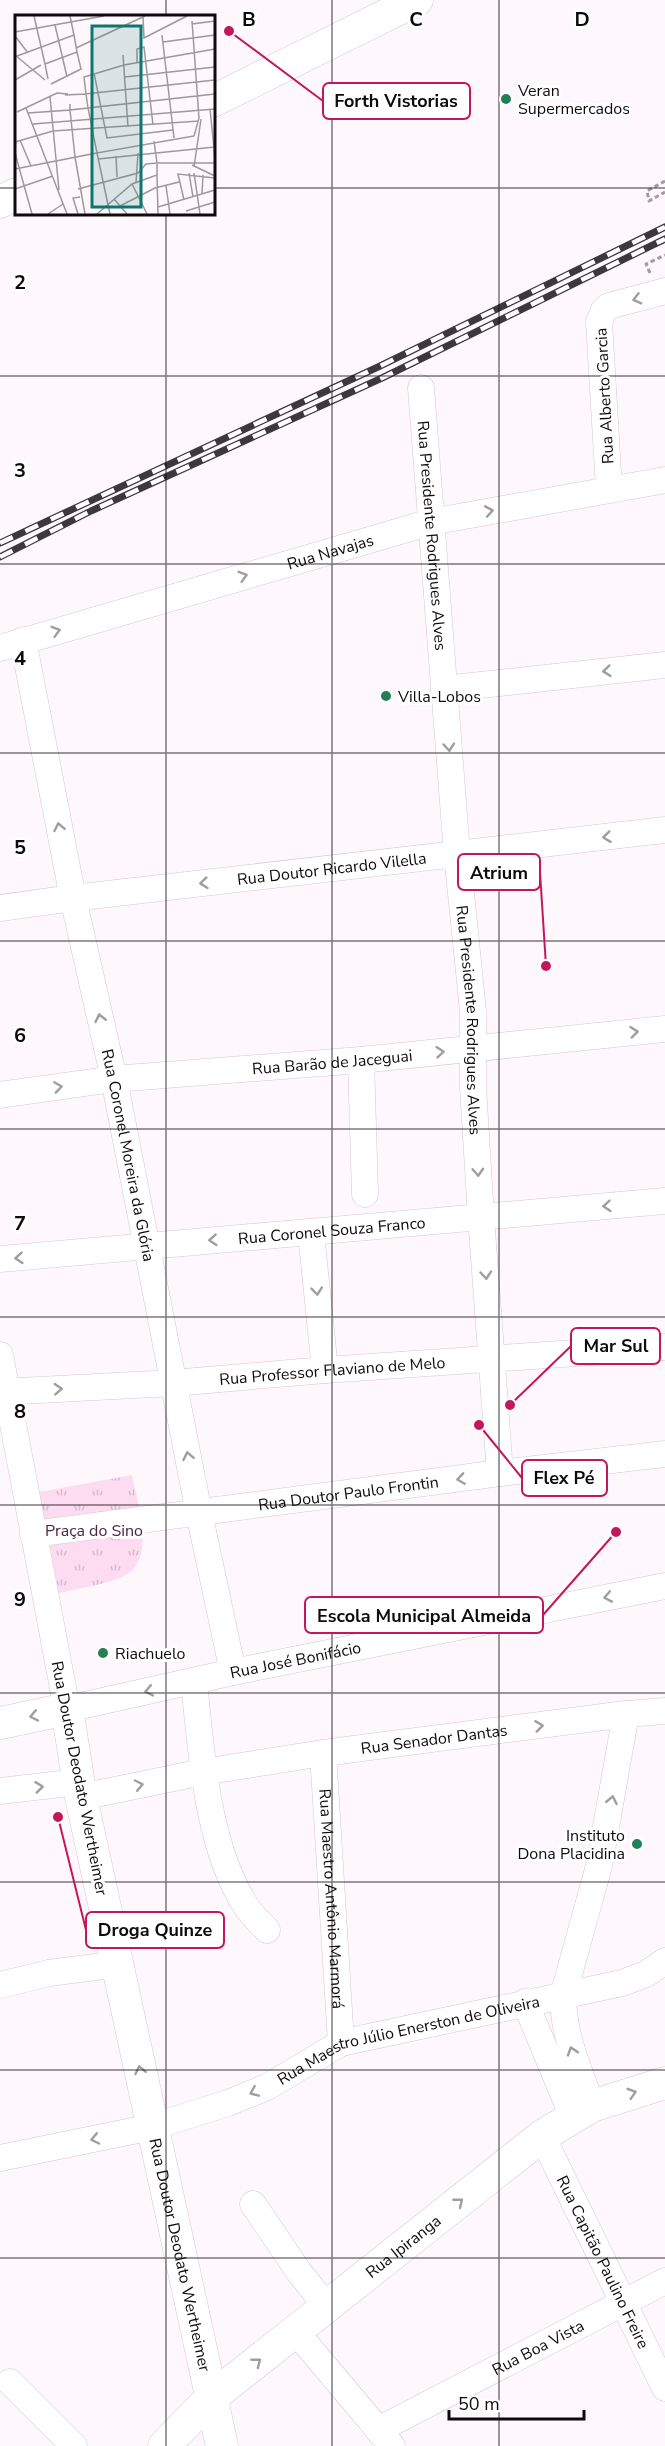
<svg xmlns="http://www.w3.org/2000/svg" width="665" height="2446" viewBox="0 0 665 2446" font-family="'Nunito Sans',sans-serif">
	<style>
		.park { fill: url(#park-tufts) }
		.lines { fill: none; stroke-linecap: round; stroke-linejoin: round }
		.minor-casing { stroke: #d3c8cf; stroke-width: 27 }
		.major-casing { stroke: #d3c8cf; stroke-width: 33 }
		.path { stroke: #a29ca0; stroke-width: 3; stroke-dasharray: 4.5 3; stroke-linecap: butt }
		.minor { stroke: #fff; stroke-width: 26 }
		.major { stroke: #fff; stroke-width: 32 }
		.rail-casing { stroke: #3c383b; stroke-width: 7 }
		.rail { stroke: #fff; stroke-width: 4.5; stroke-dasharray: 14; stroke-linecap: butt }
		.oneway { stroke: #9f9d9e }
		.grid { fill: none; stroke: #0e0b0d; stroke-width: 1.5; stroke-opacity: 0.55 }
		.poi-dot { fill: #257f54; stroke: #fff; stroke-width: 2 }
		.labels { text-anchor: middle; stroke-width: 6; stroke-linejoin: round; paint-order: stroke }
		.poi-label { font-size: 16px; fill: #0e0b0d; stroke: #fff; text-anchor: start }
		.street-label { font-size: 16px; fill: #0e0b0d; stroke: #fff }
		.park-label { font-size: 16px; fill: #4d2041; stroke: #fff }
		.inset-road { fill: none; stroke: #9e999c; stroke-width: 1.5 }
		.view { fill: #0f766e; fill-opacity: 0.15; stroke: #0f766e; stroke-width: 3 }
		.inset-edge { fill: none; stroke: #0e0b0d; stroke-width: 3 }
		.grid-label { font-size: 20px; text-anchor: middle; font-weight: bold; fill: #0e0b0d; stroke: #fff; stroke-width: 6; stroke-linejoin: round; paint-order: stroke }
		.leader { fill: none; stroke: #c2185b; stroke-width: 2 }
		.callout-dot { fill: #c2185b; stroke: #fff; stroke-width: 2 }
		.callout { fill: #fff; stroke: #c2185b; stroke-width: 2 }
		.callout-label { font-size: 18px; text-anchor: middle; font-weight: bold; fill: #0e0b0d }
	</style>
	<defs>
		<pattern id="park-tufts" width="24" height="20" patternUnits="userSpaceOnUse" patternTransform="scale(1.5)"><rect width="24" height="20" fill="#fddbf1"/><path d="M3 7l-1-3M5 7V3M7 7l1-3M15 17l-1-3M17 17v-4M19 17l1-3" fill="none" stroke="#d8bbcd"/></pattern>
	</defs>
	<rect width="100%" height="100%" fill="#fef7fc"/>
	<!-- park -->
	<path class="park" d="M132,1475C137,1503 158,1562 122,1577C103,1585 80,1588 59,1593L39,1492Z"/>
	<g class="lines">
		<defs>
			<g id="minor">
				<path id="s1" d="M421,388L457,854L473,1011V1087L481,1217L500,1473"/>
				<path d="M609,489L599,322L604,310L609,306L665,291"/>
				<path id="s2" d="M23,640L73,898L114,1079L199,1513L233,1672"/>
				<path id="s3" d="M0,648L431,522L665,480"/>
				<path d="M444,689L665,665"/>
				<path id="s4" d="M0,908L73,898L665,830"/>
				<path d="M361,1060L365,1194"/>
				<path id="s5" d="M0,1095L114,1079L361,1060L665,1029"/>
				<path d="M311,1233L325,1370"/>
				<path id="s6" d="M0,1259L665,1201"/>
				<path id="s7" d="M0,1355L67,1709L233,1672L665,1586"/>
				<path id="s8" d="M0,1392L173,1383L325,1370L665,1347"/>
				<path id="s9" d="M33,1534L500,1473L665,1454"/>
				<path d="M194,1682C201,1750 207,1847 246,1906C251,1915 260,1922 267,1930"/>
				<path id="s10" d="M323,1753L341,2043"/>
				<path d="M0,1791L78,1782"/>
				<path id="s11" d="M81,1797L203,1772L323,1753L626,1714L665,1711"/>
				<path d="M0,1985L49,1973L118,1964"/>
				<path d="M525,2002L573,2117"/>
				<path d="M592,2106C579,2070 563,2035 563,1996L599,1866L626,1714"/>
				<path id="s12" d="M542,2136L665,2388"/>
				<path id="s13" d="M0,2158L152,2127L228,2103L267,2087L341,2043L622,1983L646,1974L665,1961"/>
				<path d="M253,2204L299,2272L327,2307"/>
				<path d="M296,2332L392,2446"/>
				<path d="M10,2382L74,2446"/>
				<path id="s14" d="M378,2430L665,2281"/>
			</g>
			<g id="major">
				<path d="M213,101L417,0"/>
				<path d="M0,202L16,194"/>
				<path id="s15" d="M0,1723L67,1709L81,1797L222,2446"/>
				<path id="s16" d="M164,2446L211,2398L542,2136L592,2106L665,2083"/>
			</g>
		</defs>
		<!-- minor casing -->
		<use href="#minor" class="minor-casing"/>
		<!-- major casing -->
		<use href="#major" class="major-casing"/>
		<!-- path -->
		<path class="path" d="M665,181L647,191L649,201L665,192
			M650,273L646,264L665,255"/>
		<!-- minor -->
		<use href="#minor" class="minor"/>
		<!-- major -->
		<use href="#major" class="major"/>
		<defs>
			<path id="rail" d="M0,543L378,367L665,227
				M0,557L91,511L382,378L665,239"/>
		</defs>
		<!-- rail casing -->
		<use href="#rail" class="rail-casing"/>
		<!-- rail -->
		<use href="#rail" class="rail"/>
	</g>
	<!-- one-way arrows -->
	<defs><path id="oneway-chevron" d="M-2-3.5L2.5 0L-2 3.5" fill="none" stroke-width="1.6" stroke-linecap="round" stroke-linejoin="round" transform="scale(1.5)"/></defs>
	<g class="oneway">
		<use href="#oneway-chevron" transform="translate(637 299) rotate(165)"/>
		<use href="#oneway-chevron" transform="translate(489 511) rotate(-10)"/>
		<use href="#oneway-chevron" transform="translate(243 576) rotate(-16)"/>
		<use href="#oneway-chevron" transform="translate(56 631) rotate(-16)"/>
		<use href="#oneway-chevron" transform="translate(607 671) rotate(174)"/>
		<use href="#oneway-chevron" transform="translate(449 747) rotate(85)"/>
		<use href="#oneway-chevron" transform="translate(59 827) rotate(-101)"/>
		<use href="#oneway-chevron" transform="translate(607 837) rotate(173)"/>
		<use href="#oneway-chevron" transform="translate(204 883) rotate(174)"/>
		<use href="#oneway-chevron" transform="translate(100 1018) rotate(-103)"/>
		<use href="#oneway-chevron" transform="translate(634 1032) rotate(-6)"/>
		<use href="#oneway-chevron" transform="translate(440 1052) rotate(-5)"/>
		<use href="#oneway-chevron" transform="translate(58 1087) rotate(-8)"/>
		<use href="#oneway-chevron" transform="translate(478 1172) rotate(87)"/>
		<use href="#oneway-chevron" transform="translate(607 1206) rotate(175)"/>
		<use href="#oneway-chevron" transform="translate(213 1240) rotate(176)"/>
		<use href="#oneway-chevron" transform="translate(19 1258) rotate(175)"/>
		<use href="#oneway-chevron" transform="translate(486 1275) rotate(85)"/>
		<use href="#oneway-chevron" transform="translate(317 1291) rotate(84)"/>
		<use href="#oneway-chevron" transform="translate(58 1389) rotate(-3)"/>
		<use href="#oneway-chevron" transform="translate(188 1456) rotate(-101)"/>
		<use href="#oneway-chevron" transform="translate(461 1479) rotate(172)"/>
		<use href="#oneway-chevron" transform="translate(608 1597) rotate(169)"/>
		<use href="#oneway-chevron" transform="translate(149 1691) rotate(168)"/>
		<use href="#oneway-chevron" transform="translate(34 1716) rotate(168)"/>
		<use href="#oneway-chevron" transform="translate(539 1726) rotate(-7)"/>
		<use href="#oneway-chevron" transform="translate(139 1785) rotate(-12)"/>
		<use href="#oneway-chevron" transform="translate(39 1787) rotate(-7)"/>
		<use href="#oneway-chevron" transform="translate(612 1800) rotate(-79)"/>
		<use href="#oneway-chevron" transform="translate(572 2051) rotate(-108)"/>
		<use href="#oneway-chevron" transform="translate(140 2070) rotate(-102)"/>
		<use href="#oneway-chevron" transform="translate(254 2092) rotate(157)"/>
		<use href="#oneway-chevron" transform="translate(632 2093) rotate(-17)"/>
		<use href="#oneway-chevron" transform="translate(95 2139) rotate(168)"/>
		<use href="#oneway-chevron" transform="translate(459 2202) rotate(-39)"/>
		<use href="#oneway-chevron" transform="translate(257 2362) rotate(-38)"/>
	</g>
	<!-- grid -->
	<path class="grid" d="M166,0V16M332,0V2446M499,0V2446M0,188H16M213,188H665M166,213V2446M0,376H665M0,564H665M0,753H665M0,941H665M0,1129H665M0,1317H665M0,1505H665M0,1693H665M0,1882H665M0,2070H665M0,2258H665"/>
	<!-- markers -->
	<g class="poi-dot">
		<circle cx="506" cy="99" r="6"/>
		<circle cx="386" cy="696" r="6"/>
		<circle cx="103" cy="1653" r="6"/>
		<circle cx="637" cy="1844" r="6"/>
	</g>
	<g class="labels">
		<!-- poi labels -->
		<g class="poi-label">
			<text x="518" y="96">Veran<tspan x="518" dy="18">Supermercados</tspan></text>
			<text x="398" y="702">Villa-Lobos</text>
			<text x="115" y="1659">Riachuelo</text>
			<text x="625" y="1841" text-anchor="end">Instituto<tspan x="625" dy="18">Dona Placidina</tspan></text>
		</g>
		<!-- street labels -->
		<g class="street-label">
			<text transform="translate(604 396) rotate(-93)" y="6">Rua Alberto Garcia</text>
			<text dy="6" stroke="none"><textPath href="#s1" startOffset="148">Rua Presidente Rodrigues Alves</textPath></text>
			<text dy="6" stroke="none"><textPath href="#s3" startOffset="344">Rua Navajas</textPath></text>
			<text dy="6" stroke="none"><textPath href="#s4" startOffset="334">Rua Doutor Ricardo Vilella</textPath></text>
			<text dy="6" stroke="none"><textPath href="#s1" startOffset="634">Rua Presidente Rodrigues Alves</textPath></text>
			<text dy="6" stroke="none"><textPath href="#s5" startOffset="334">Rua Barão de Jaceguai</textPath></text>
			<text dy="6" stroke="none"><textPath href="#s2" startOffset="526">Rua Coronel Moreira da Glória</textPath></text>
			<text dy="6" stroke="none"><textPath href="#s6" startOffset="333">Rua Coronel Souza Franco</textPath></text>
			<text dy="6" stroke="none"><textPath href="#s8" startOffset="333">Rua Professor Flaviano de Melo</textPath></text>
			<text dy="6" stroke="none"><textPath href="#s9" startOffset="318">Rua Doutor Paulo Frontin</textPath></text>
			<text dy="6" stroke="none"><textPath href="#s7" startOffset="594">Rua José Bonifácio</textPath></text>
			<text dy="6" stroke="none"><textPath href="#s11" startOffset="358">Rua Senador Dantas</textPath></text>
			<text transform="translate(80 1778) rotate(79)" y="6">Rua Doutor Deodato Wertheimer</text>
			<text dy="6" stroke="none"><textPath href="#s10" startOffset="146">Rua Maestro Antônio Marmorá</textPath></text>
			<text dy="6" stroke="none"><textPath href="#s13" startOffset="428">Rua Maestro Júlio Enerston de Oliveira</textPath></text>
			<text dy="6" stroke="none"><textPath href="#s16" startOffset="312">Rua Ipiranga</textPath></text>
			<text dy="6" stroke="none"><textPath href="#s15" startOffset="626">Rua Doutor Deodato Wertheimer</textPath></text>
			<text dy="6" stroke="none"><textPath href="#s12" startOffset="140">Rua Capitão Paulino Freire</textPath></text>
			<text dy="6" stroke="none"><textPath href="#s14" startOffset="180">Rua Boa Vista</textPath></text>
		</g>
		<!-- park labels -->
		<g class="park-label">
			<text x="94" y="1536">Praça do Sino</text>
		</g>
	</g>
	<!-- overview -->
	<g transform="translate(15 15)">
		<rect width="200" height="200" fill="#fef7fc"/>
		<path class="inset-road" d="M19,1L30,49M55,1L59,20M128,2L129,23L172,1M177,6L184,103L179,121M177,9L200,6M40,10L52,62M0,17L89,1M147,20L159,123M0,21L13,38M148,27L200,20M61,33L130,1M0,40L30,65M108,40L113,112M2,41L59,20L62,37M122,47V34L129,32L138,110M79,58L92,123L158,115M110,62L200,52M33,64L30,49L62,37M0,65L26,50M36,69L66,54L62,37M70,79L200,65M71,79L69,62L109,50L200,34M50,80L71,79L73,93L55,95L60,142M35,82L44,175M11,93L52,199M195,94L200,143M2,97L42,78L53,79M13,98L55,95V89M18,109L200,94M179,121L82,138L73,93L200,79M5,125L16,151M0,127L38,116L184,106M0,138L17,199M101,141L102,162M60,142L70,199M83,144L200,132M177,150L200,161M179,152L186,104M0,154L82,138L95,199M174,158L178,182M179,158L185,199M142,160L143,199M121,167L123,138M117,169L132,199M151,171L155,199M0,174L38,161M63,174L123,158L131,149L142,148L139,126M187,179L188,160M99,184L112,199M169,185L163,159L200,163M105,191L140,173L164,167M143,192L200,175M171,196L200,187M33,199L48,189M63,199L58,183L65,182M82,199L117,169L142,160V148H200"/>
		<path class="view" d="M77,11H126V192H77Z"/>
		<rect width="200" height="200" class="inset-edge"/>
	</g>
	<g class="grid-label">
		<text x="249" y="26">B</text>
		<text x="416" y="26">C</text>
		<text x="582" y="26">D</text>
		<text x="20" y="289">2</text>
		<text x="20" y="477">3</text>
		<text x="20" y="665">4</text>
		<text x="20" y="854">5</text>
		<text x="20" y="1042">6</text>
		<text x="20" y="1230">7</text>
		<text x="20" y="1418">8</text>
		<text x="20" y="1606">9</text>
	</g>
	<!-- callouts -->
	<path class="leader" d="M229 31L323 101M546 966L540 872M510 1405L571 1346M479 1425L522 1478M616 1532L543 1615M58 1817L86 1930"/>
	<g class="callout-dot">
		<circle cx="229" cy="31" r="6"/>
		<circle cx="546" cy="966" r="6"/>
		<circle cx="510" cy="1405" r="6"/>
		<circle cx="479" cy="1425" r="6"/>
		<circle cx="616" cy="1532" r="6"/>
		<circle cx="58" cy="1817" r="6"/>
	</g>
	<g class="callout">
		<rect x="323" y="83" width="147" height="36" rx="6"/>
		<rect x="458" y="854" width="82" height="36" rx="6"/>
		<rect x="571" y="1328" width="89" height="36" rx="6"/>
		<rect x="522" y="1460" width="85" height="36" rx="6"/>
		<rect x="305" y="1597" width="238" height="36" rx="6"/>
		<rect x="86" y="1912" width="138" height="36" rx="6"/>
	</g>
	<g class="callout-label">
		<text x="396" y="107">Forth Vistorias</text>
		<text x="499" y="879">Atrium</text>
		<text x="616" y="1352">Mar Sul</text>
		<text x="564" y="1484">Flex Pé</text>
		<text x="424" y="1622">Escola Municipal Almeida</text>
		<text x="155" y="1936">Droga Quinze</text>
	</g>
	<!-- scale -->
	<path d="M449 2410v9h135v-9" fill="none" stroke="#0e0b0d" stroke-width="3"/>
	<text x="458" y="2410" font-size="18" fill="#0e0b0d" stroke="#ffffff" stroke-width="4.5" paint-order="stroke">50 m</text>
</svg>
